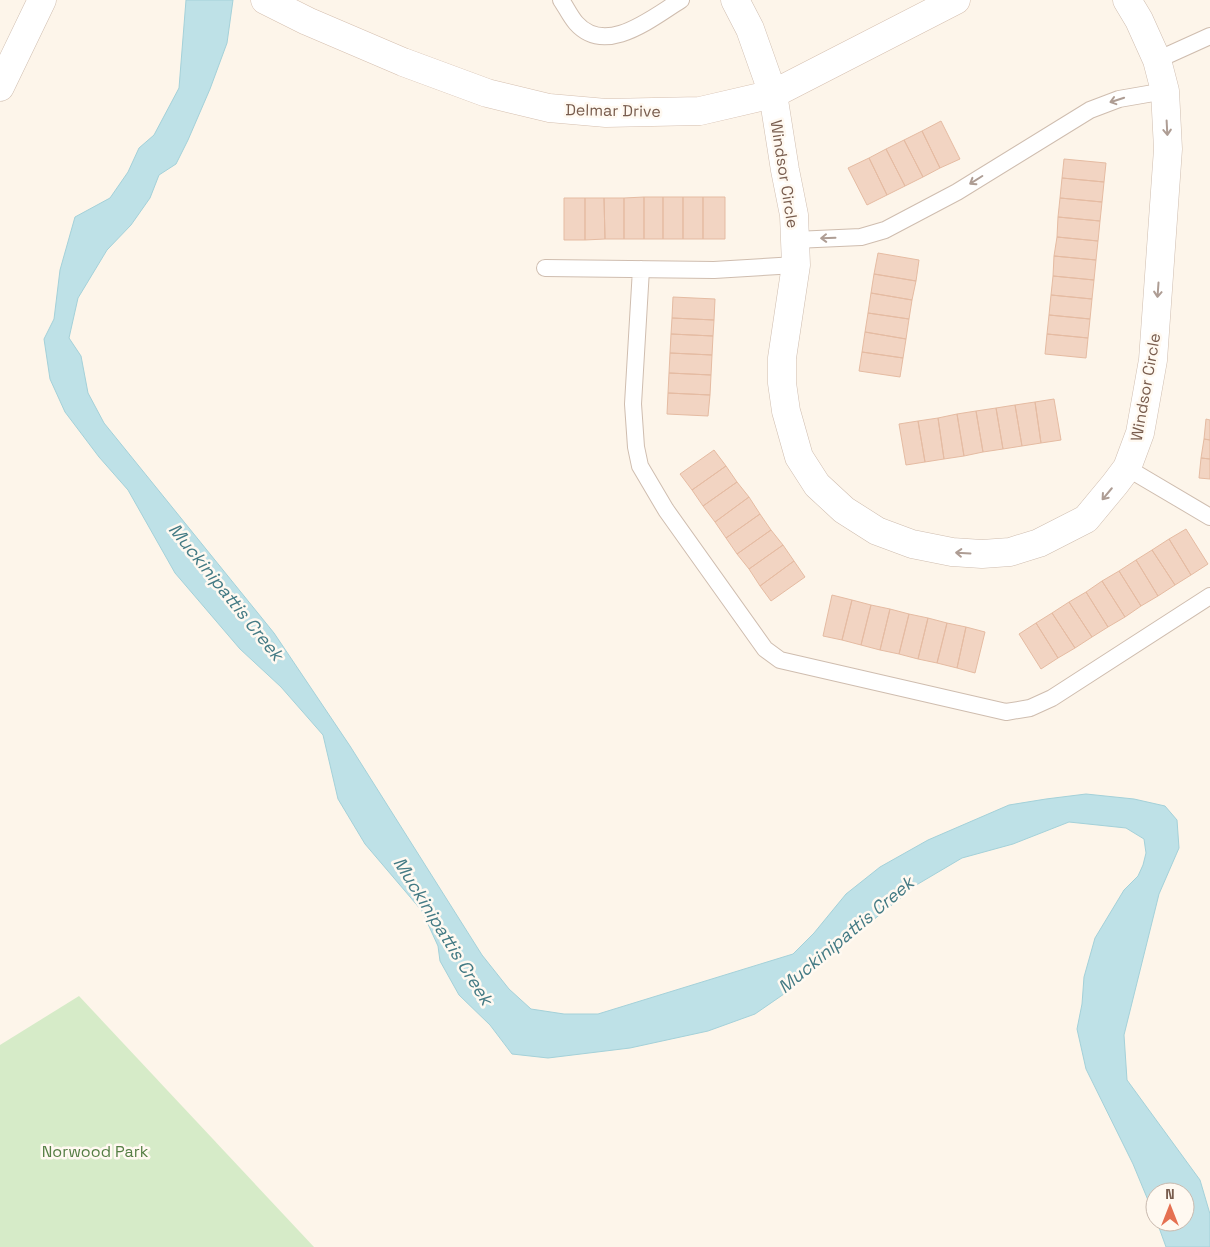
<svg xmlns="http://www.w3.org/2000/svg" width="1210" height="1247" viewBox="0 0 1210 1247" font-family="'Space Grotesk',sans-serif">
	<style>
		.green { fill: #d6ebc8 }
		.water { fill: #bee1e7; stroke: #a4d1d9 }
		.building { fill: #f2d4c2; stroke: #e5bba2 }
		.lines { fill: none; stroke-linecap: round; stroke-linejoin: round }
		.lane-casing { stroke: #cfbdaf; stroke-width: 18 }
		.street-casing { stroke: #cfbdaf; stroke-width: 29 }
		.secondary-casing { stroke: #d5bfaf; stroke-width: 29 }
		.lane { stroke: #fff; stroke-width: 16 }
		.street { stroke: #fff; stroke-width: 28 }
		.secondary { stroke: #fff; stroke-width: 28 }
		.oneway { stroke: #ae9d94 }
		.labels { text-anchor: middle; stroke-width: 5; stroke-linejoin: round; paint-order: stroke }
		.street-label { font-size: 16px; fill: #785c4d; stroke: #fff9f1 }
		.park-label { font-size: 16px; fill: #557e44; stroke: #fff9f1 }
		.water-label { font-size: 18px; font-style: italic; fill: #437a84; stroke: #fff9f1 }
	</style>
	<rect width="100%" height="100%" fill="#fdf5ea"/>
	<!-- green -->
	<path class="green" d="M79,996L314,1247H0V1045Z"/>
	<!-- water -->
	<path class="water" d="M186,0H233L227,43L210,89L188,140L176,164L159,175L150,198L131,225L107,250L78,298L69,338L81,356L88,393L104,423L274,633L350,746L482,955L509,989L531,1009L564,1014H598L793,954L814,933L846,894L880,867L928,840L1009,805L1046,799L1086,794L1134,799L1165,806L1177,820L1179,848L1159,894L1124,1035L1127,1080L1200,1180L1210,1214V1247H1166L1157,1222H1185V1192H1155V1217L1133,1164L1086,1069L1077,1029L1082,1004L1084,977L1095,938L1124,890L1138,876L1143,865L1146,853L1144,839L1126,828L1069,822L1013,844L962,858L918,884L842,945L797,985L755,1014L708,1031L630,1048L548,1058L512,1054L490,1025L459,995L440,961L438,946L422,911L365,844L338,799L323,735L281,687L240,649L175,573L128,490L99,457L65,412L50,379L44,339L54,319L60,270L75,217L110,198L128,172L139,148L154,135L179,88Z"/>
	<!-- building -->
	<path class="building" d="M941,121L960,159L940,168L922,131Z
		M922,131L940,168L923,177L904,140Z
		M904,140L923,177L905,186L886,149Z
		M886,149L905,186L887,195L869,158Z
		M869,158L887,195L867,205L848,168Z
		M1064,159L1106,163L1104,182L1062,178Z
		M1062,178L1104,182L1102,202L1060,198Z
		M644,197H663V239H644Z
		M644,197V239H624V198Z
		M663,197H683V239H663Z
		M683,197H703V239H683Z
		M703,197H725V239H703Z
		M564,198H585V240H564Z
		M585,198H604L605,239L585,240Z
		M604,198H624V239H605Z
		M1060,198L1102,202L1100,221L1058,217Z
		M1058,217L1100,221L1098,241L1057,237Z
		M1057,237L1098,241L1096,260L1054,256Z
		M878,253L919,260L916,281L874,274Z
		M1054,256L1096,260L1094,280L1053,276Z
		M874,274L916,281L912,300L871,293Z
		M1053,276L1094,280L1092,299L1051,295Z
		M871,293L912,300L909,319L868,313Z
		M1051,295L1092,299L1090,319L1049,315Z
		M673,297L715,299L714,320L672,318Z
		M868,313L909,319L906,339L865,332Z
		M1049,315L1090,319L1088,338L1047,334Z
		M672,318L714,320L713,336L671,334Z
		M865,332L906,339L903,358L862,352Z
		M671,334L713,336L712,355L670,353Z
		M1047,334L1088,338L1086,358L1045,354Z
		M862,352L903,358L900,377L859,371Z
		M670,353L712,355L711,375L669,373Z
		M669,373L711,375L710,395L668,393Z
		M668,393L710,395L708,416L667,414Z
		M1054,399L1061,440L1041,443L1035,402Z
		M1035,402L1041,443L1022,446L1015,405Z
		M1015,405L1022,446L1003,449L996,408Z
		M996,408L1003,449L983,452L976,411Z
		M976,411L983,452L964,456L957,414Z
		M957,414L964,456L944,459L938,418Z
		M938,418L944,459L925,462L918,421Z
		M1206,419L1210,420V440L1204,439Z
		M918,421L925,462L906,465L899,424Z
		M1204,439L1210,440V459L1201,458Z
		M714,450L726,466L692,490L680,474Z
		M1201,458L1210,459V479L1199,478Z
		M726,466L737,482L703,506L692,490Z
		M737,482L749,497L715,522L703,506Z
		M749,497L760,514L726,538L715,522Z
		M760,514L771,530L737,554L726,538Z
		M1186,529L1208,564L1191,575L1169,539Z
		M771,530L783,545L749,569L737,554Z
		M1169,539L1191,575L1175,585L1152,550Z
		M783,545L794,561L760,586L749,569Z
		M1152,550L1175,585L1158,596L1136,560Z
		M1136,560L1158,596L1141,606L1119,571Z
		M794,561L805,577L771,601L760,586Z
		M1119,571L1141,606L1125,617L1102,581Z
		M1102,581L1125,617L1108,627L1086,592Z
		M1086,592L1108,627L1092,637L1069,602Z
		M832,595L852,600L842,640L823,636Z
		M852,600L871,605L861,645L842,640Z
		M1069,602L1092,637L1075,648L1052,613Z
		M871,605L890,609L880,650L861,645Z
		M890,609L909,614L899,654L880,650Z
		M1052,613L1075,648L1058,658L1036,623Z
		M909,614L928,618L918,659L899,654Z
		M928,618L947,623L937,663L918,659Z
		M947,623L966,627L957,668L937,663Z
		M1036,623L1058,658L1041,669L1019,634Z
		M966,627L985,632L975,673L957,668Z"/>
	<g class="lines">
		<defs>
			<path id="lane" d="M561,0C566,7 570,16 576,23C606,57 653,17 681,0
				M1157,60L1210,36
				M795,240L861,237L885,230L957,192L1090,110L1119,99L1165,91
				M545,268L714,270L796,265
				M641,269L633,404L636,447L640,466L666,510L765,649L780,660L1006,712L1030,708L1052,698L1210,596
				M1127,468L1210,517"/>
			<path id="street" d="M735,0L750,29L773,94L785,170L794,215L796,265L782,358V383L786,411L799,457L817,485L844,510L877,531L912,544L952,552L982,554L1010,552L1039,543L1086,519L1115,484L1127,468L1140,433L1153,360L1168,149L1165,91L1157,60L1139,20L1127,0
				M0,87L42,0"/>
			<path id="secondary" d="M265,0L307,21L403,62L487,93L549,108L606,113L700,111L773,94L956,0"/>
		</defs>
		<!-- lane casing -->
		<use href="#lane" class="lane-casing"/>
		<!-- street casing -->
		<use href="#street" class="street-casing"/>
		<!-- secondary casing -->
		<use href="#secondary" class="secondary-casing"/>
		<!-- lane -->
		<use href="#lane" class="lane"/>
		<!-- street -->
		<use href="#street" class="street"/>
		<!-- secondary -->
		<use href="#secondary" class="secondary"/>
	</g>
	<!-- one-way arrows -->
	<defs><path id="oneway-shaft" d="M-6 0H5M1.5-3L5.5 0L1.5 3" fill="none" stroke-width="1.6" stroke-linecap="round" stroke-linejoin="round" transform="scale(1.25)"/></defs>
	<g class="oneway">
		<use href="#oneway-shaft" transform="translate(1117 100) rotate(162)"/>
		<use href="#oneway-shaft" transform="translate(1167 128) rotate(87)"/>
		<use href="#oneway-shaft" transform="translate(976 180) rotate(148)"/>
		<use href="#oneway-shaft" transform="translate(828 238) rotate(178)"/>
		<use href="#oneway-shaft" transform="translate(1158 290) rotate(94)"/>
		<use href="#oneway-shaft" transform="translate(1107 494) rotate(130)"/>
		<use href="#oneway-shaft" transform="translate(963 553) rotate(-177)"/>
	</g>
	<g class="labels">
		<!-- street labels -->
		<g class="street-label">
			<text transform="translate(613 110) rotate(1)" y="6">Delmar Drive</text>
			<text transform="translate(785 174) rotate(81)" y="6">Windsor Circle</text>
			<text transform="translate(1145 387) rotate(-80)" y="6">Windsor Circle</text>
		</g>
		<!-- park labels -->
		<g class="park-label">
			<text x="95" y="1157">Norwood Park</text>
		</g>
		<!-- water labels -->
		<g class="water-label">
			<text transform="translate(226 592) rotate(51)" y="6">Muckinipattis Creek</text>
			<text transform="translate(443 931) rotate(58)" y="6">Muckinipattis Creek</text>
			<text transform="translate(846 935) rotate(-40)" y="6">Muckinipattis Creek</text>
		</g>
	</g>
	<!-- north arrow -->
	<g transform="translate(1170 1207)"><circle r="24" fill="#fff9f1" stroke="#c9baaf"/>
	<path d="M0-4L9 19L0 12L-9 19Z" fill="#e57051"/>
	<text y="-8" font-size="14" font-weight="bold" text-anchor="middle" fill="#785c4d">N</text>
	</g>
</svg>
